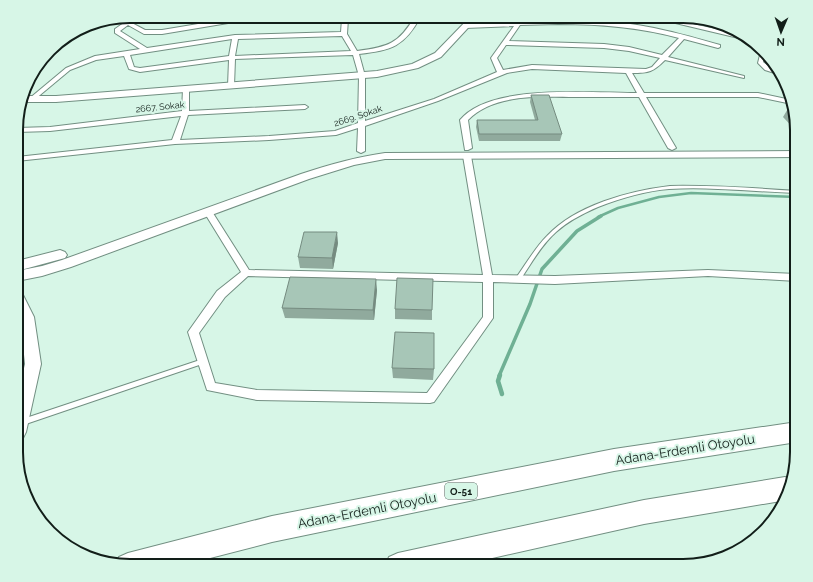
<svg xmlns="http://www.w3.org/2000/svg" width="813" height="582" viewBox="0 0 813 582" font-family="Raleway,sans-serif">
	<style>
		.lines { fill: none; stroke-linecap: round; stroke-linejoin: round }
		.stream-far3 { stroke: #6fb094; stroke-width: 2 }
		.stream-far2 { stroke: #6fb094; stroke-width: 2.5 }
		.stream-far1 { stroke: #6fb094; stroke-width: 3.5 }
		.stream { stroke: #6fb094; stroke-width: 4.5 }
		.lane-casing { stroke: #728f82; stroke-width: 2 }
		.street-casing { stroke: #728f82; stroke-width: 2 }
		.secondary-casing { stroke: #728f82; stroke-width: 2 }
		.highway-casing { stroke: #728f82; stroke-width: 2 }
		.lane { fill: #fff; fill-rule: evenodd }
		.street { fill: #fff; fill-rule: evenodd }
		.secondary { fill: #fff; fill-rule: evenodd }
		.highway { fill: #fff; fill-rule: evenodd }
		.wall { fill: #90aa9d }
		.shaded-wall { fill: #758b80 }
		.building { fill: #a7c6b7; stroke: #758b80 }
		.labels { text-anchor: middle; stroke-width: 4; stroke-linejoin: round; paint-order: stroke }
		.far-street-label { font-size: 9px; fill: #121e19; stroke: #d7f6e7 }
		.shield { fill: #d7f6e7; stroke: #4d5f57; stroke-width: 1 }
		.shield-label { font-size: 10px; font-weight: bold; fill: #121e19 }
		.near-street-label { font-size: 13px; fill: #121e19; stroke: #d7f6e7 }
		.rim { fill: none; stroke: #121e19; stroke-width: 2 }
	</style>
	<rect width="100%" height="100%" fill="#d7f6e7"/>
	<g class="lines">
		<!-- stream-far3 -->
		<path class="stream-far3" d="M658,16L733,33
			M767,57L766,59L768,64L777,70"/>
		<!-- stream-far2 -->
		<path class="stream-far2" d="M598,217L618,208L659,197L691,193L797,197"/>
		<!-- stream-far1 -->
		<path class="stream-far1" d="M499,376L530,304L542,269L577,231L601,216"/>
		<!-- stream -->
		<path class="stream" d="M500,375L498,381L502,394"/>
		<defs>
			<path id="lane" d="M670,186C712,185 754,188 797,191V193C770,192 744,190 718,189C701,188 685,188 669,189C645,191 621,198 598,207C584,213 568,221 556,232C541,245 531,264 520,280H516V278C526,264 535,248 547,236C576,205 629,191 670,186Z
				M203,359H205L206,361L205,363L17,427V421Z"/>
			<path id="street" d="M128,16L130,22L145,30H162L234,18L388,16L385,18L348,19L347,34L357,51C388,47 399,44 415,16H421C404,47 392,50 359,54L365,76V121L434,99L497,72L491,58L514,26L465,28L462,26L465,24C515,23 564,18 613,22C650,25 685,35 720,45V47L718,48L684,39L668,57L744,76V78L665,60C653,72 649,73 632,73L644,93H758L791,100L792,104L758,97H646L676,148L672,150L668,148L639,97C618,97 597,97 575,97C541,97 494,93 468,120L472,148L468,150H465L460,120C490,83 593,93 637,93L626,73L532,69L507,73L438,101L365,126V151L361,153L357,151L358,128L336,135L269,140L175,144L17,161V157L172,140L181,116L50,131L17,132V128L50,127L182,111L183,89L186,87L189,89V111L305,105L308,107L305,109L188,115L180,140L269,136L335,131L358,123L359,76L353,55L235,59L234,86L231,88L228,86L229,60L140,72L129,69L124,56L96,60L70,70L34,100H30V98L66,68L95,56L140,49L115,33V29L125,22L123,17ZM342,19L341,32L235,35L147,48L120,31L128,25L144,34H162L234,22ZM558,24C599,24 639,27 679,38L662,55L629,47L604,44L509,41L520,25ZM342,36L351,51L235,56L238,39ZM232,39L229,56L140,68L134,67L130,55ZM506,45L604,48L629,51L660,58L652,67L646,69L532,65L503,70L497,58Z
				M646,16H657L738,34L749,39L747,40Z
				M761,51L765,55L763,62C769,67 776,69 781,75L765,70L758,63Z
				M464,154H467L471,156L492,275L555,276L708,270L797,274V281L708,276L555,284L493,282V318L434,402L430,403L257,400L207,390L188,332L217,291L241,272L204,212L205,210H211L249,270L483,275L463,156ZM248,276L483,282V317L427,393L257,390L215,383L199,333L225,297Z"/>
			<path id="secondary" d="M471,16H479L441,57L418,68L377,77L56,102H22L23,96H56L377,71L412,64L435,53Z
				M797,151V157L385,159L354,165L309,179L71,267L42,276L17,281V271L42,266L62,260L301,174C328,165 356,157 385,153Z
				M60,250L65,252L67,255L65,258L17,271V261Z
				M17,292L22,293L34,317L41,364L26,432L23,438L17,440V397L25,364L20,317L17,311Z"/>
			<path id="highway" d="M797,422V442L614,471L272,542L179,566H123L116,563L119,557L128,553L272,516L614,449Z
				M785,477L789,479L781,501L644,524L457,566H385L389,557L398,553L644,500Z"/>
		</defs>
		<!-- lane casing -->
		<use href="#lane" class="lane-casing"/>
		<!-- street casing -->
		<use href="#street" class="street-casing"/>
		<!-- secondary casing -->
		<use href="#secondary" class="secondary-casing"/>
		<!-- highway casing -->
		<use href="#highway" class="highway-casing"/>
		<!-- lane -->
		<use href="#lane" class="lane"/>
		<!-- street -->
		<use href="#street" class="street"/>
		<!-- secondary -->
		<use href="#secondary" class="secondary"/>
		<!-- highway -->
		<use href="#highway" class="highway"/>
	</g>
	<!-- wall -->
	<path class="wall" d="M531,95L562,134L560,141H479L476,127L477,120H535L530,102Z
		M789,107H792L797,123V132L783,117Z
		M338,243L333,269L300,268L298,257Z
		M377,290L374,320L285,318L282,308Z
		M395,309L432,310V320L395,319Z
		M392,368L434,369L433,380L393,378Z"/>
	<!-- shaded-wall -->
	<path class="shaded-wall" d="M337,232L338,243L333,269L332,258Z
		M376,279L377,290L374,320L373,310Z"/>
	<!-- building -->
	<path class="building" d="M531,95H549L562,134H479L477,120H538Z
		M789,107H792L794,112Z
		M304,232H337L332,258L298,257Z
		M290,277L376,279L373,310L282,308Z
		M397,278L433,279L432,310L395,309Z
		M395,332L434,333V369L392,368Z"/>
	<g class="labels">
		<!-- far-street labels -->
		<g class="far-street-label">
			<text transform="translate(160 107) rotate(-6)" y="3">2667. Sokak</text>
			<text transform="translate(358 116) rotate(-18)" y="3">2669. Sokak</text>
		</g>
		<!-- shield labels -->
		<rect class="shield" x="445" y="483" width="32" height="16" rx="3"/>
		<g class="shield-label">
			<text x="461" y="495">O-51</text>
		</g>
		<!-- near-street labels -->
		<g class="near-street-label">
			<text transform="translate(685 449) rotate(-9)" y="5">Adana-Erdemli Otoyolu</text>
			<text transform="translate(367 510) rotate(-11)" y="5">Adana-Erdemli Otoyolu</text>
		</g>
	</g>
	<!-- crop -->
	<path d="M0 0H813V582H0ZM130 23H683A107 107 0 0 1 790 130V452A107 107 0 0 1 683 559H130A107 107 0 0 1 23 452V130A107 107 0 0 1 130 23Z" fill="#d7f6e7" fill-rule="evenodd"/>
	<path class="rim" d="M130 23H683A107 107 0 0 1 790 130V452A107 107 0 0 1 683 559H130A107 107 0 0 1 23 452V130A107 107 0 0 1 130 23Z"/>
	<!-- north arrow -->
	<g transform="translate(781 32) rotate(182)" stroke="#d7f6e7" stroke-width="3" paint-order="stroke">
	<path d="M0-3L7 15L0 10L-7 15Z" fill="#121e19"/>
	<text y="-6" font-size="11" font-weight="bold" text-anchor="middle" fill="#121e19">N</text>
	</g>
</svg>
